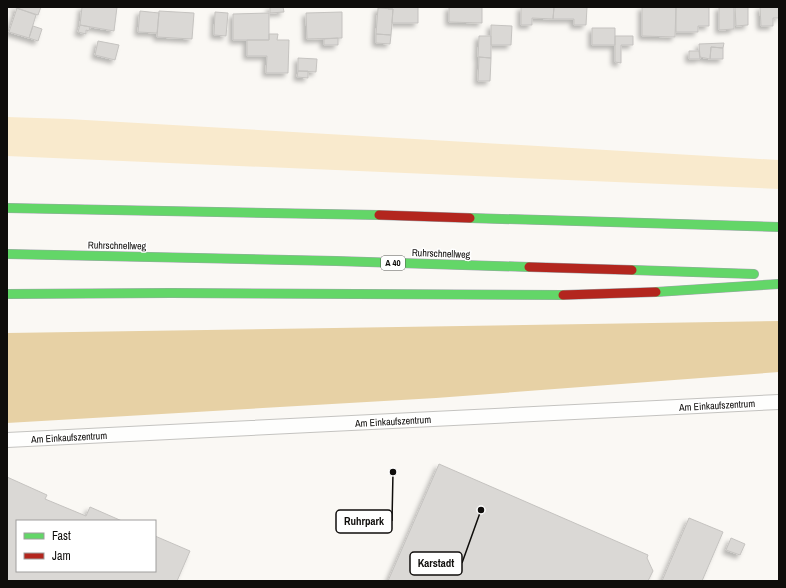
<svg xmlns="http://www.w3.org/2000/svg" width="786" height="588" viewBox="0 0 786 588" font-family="'Archivo Narrow',sans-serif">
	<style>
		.green { fill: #f9eacd }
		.forest { fill: #e7d1a5 }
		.building { fill: #dad8d5; stroke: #c5c3c0; filter: url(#shadow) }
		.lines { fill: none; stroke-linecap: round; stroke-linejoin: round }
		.lane-casing { stroke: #c4c3c0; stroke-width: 16 }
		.fast-casing { stroke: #9ea5aa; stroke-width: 10 }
		.jam-casing { stroke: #9ea5aa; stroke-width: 10 }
		.lane { stroke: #fefefd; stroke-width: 14 }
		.fast { stroke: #63d668; stroke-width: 9 }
		.jam { stroke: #b3261e; stroke-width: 9 }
		.labels { text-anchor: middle; stroke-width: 3; stroke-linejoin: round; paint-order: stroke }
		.shield { fill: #fff; stroke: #575654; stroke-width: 1 }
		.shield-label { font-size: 9px; font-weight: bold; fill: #0f0d0b }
		.street-label { font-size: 10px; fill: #0f0d0b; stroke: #fff }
		.leader { fill: none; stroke: #0f0d0b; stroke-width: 1.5 }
		.callout-dot { fill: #0f0d0b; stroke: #fff; stroke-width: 1.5 }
		.callout { fill: #fff; stroke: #0f0d0b; stroke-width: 1.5 }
		.callout-label { font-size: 11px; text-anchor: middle; font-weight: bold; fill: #0f0d0b }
	</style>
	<defs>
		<filter id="shadow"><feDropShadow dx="-3.5" dy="3.5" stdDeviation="2" flood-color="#0004"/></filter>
	</defs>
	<rect width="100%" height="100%" fill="#faf8f4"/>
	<!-- green -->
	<path class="green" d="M7,117L68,119L779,160V189L7,156Z"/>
	<!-- forest -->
	<path class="forest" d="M779,321V372L436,398L7,423V333Z"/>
	<!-- building -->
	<path class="building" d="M13,7H41L38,15Z
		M82,7H117L114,31L80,25Z
		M270,7H283L284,12L270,13Z
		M388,7H418V23H392L393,9H388Z
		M449,7H482V23L449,22Z
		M521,7H554L553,19L532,18V25H521Z
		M554,7H587L586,25H574V19H553Z
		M642,7H676L675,37L642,36Z
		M676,7H709V26H698V32H676Z
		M719,7H734V29L719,30Z
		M735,7H748V25L736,26Z
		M760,7H779V18H773V26H761Z
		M17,8L36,15L29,38L9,32Z
		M378,8L393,9L391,35L376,34Z
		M140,11L159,13L157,33L138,32Z
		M159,11L194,13L192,39L157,37Z
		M215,12L228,13L226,36L214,35Z
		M342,12V38L307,39L306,13Z
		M269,13V40H233V14Z
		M80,25L90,27L89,31L86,30V34L78,32Z
		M491,25L512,26L511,45H491Z
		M33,26L42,29L38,41L29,38Z
		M592,28H615V45H592Z
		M269,34H278L277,40H289L288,73H266L267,56H247V40H269Z
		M376,34L391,35L390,44L376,43Z
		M479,36H491V58L478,57Z
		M615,36H633V45H621V63L615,62Z
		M338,38V45H324V39Z
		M98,41L119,45L115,60L95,55Z
		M724,43L723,48L711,47L710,59L700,57L699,44Z
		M711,47L723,48V59H710Z
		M689,51H699L700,59H689Z
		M479,57L491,58L490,81H478Z
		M298,58L317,59L316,72L298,71Z
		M298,71H308V78L297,77Z
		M439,464L648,555L647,558L653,571L648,581H388Z
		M7,477L47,495L45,499L86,516L90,507L122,521H17V571H155V536L190,551L177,581H7Z
		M689,518L723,532L702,581H662Z
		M731,538L745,544L740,555L726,550Z"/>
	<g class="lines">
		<defs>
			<path id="lane" d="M7,440L779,402"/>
			<path id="fast" d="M7,208L379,215
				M470,218L779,227
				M7,254L336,261L529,267
				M632,270L754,274
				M656,292L779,284
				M7,294L171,293L563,295"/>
			<path id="jam" d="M379,215L470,218
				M529,267L632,270
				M563,295L656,292"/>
		</defs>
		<!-- lane casing -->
		<use href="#lane" class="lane-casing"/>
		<!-- fast casing -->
		<use href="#fast" class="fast-casing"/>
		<!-- jam casing -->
		<use href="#jam" class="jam-casing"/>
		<!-- lane -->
		<use href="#lane" class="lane"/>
		<!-- fast -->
		<use href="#fast" class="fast"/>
		<!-- jam -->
		<use href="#jam" class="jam"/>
	</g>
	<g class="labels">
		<!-- shield labels -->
		<rect class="shield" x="381" y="256" width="24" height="14" rx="3"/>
		<g class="shield-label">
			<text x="393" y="266">A 40</text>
		</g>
		<!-- street labels -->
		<g class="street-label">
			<text transform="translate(117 245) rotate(1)" y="4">Ruhrschnellweg</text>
			<text transform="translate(441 253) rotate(2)" y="4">Ruhrschnellweg</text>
			<text transform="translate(717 405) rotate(-3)" y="4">Am Einkaufszentrum</text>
			<text transform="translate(393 421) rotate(-3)" y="4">Am Einkaufszentrum</text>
			<text transform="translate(69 437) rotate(-3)" y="4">Am Einkaufszentrum</text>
		</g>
	</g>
	<!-- callouts -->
	<path class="leader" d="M393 472L392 521M481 510L462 563"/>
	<g class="callout-dot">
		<circle cx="393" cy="472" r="4"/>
		<circle cx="481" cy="510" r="4"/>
	</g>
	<g class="callout">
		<rect x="336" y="510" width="56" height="23" rx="4"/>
		<rect x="410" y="552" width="52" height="23" rx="4"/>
	</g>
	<g class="callout-label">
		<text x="364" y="525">Ruhrpark</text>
		<text x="436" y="567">Karstadt</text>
	</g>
	<!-- border -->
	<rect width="786" height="588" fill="none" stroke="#0f0d0b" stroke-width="16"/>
	<!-- legend -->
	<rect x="16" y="520" width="140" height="52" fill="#ffffff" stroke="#9f9e9d"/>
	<rect x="24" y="533" width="20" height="6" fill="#63d668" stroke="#9f9e9d"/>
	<text x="52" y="540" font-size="12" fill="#0f0d0b">Fast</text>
	<rect x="24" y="553" width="20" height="6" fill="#b3261e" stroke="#9f9e9d"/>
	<text x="52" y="560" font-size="12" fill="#0f0d0b">Jam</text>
</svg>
